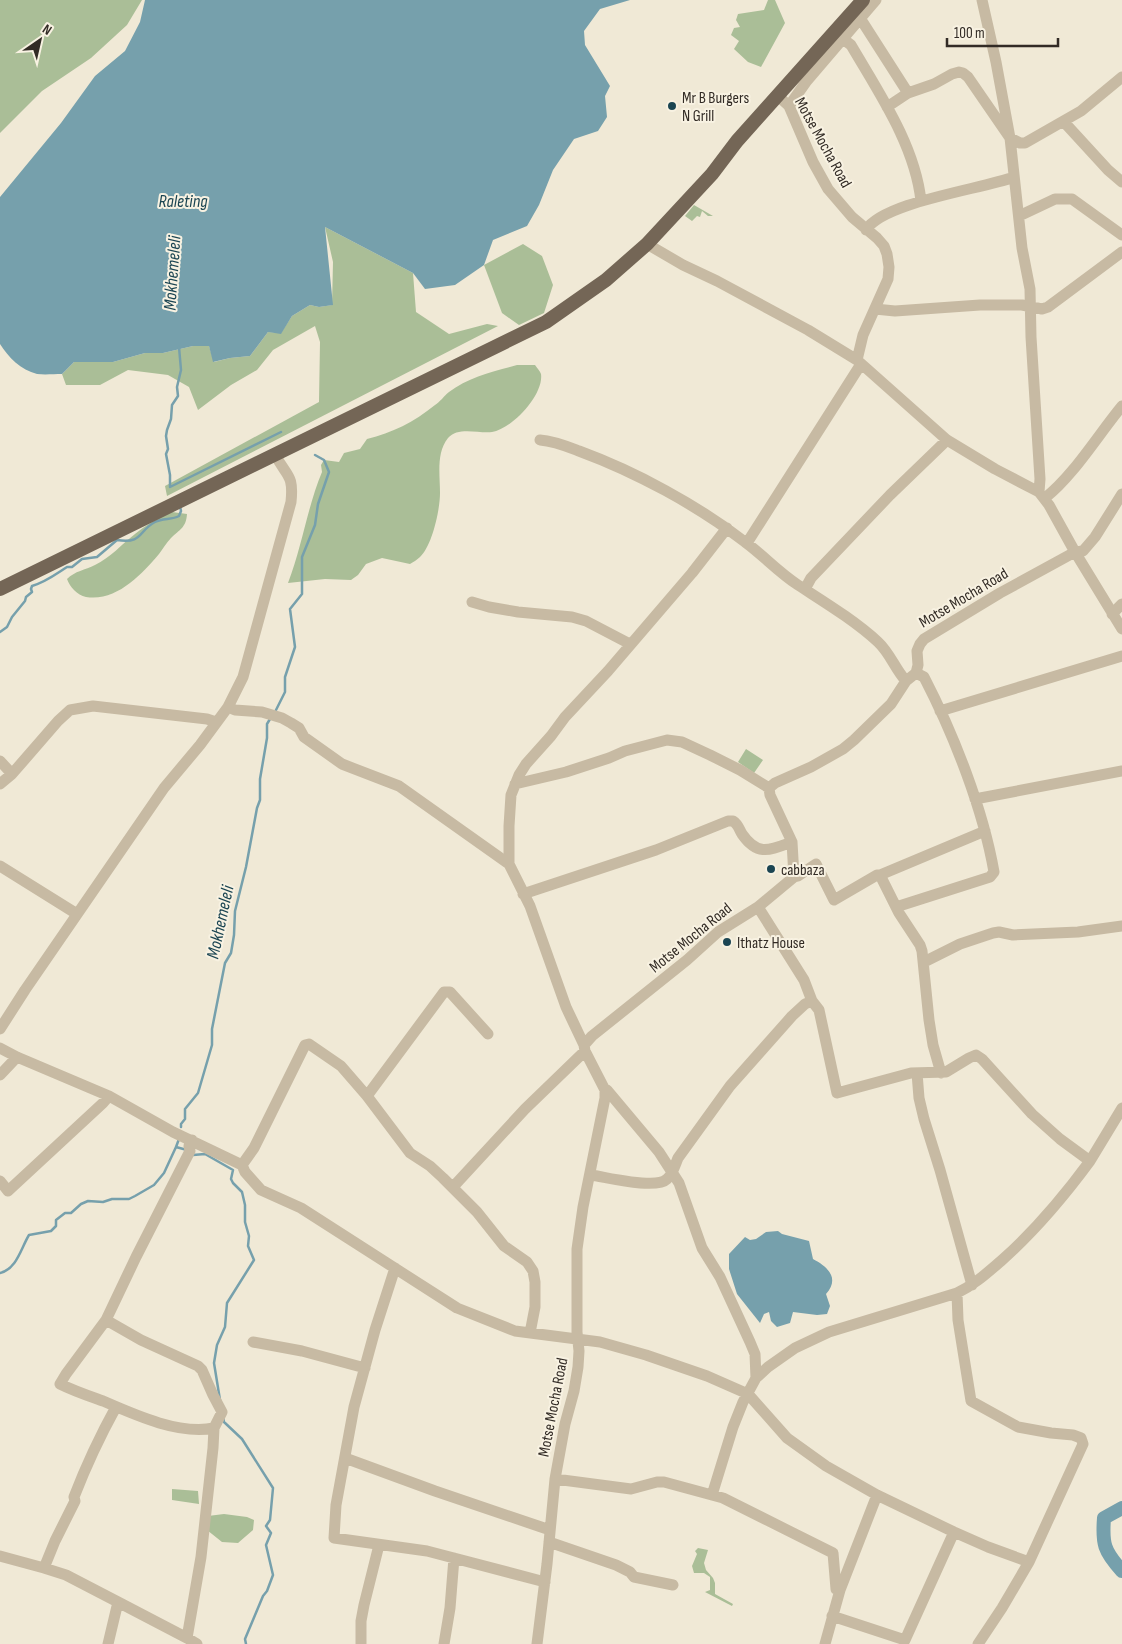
<svg xmlns="http://www.w3.org/2000/svg" width="1122" height="1644" viewBox="0 0 1122 1644" font-family="'Sofia Sans Condensed',sans-serif">
	<style>
		.green { fill: #aabe97 }
		.water { fill: #76a0ac }
		.lines { fill: none; stroke-linecap: round; stroke-linejoin: round }
		.stream { stroke: #76a0ac; stroke-width: 2.5 }
		.river { stroke: #76a0ac; stroke-width: 14 }
		.minor { stroke: #c7baa3; stroke-width: 11 }
		.major { stroke: #746656; stroke-width: 14 }
		.poi-dot { fill: #1b4552; stroke: #f8f2e2; stroke-width: 2 }
		.labels { text-anchor: middle; stroke-width: 4; stroke-linejoin: round; paint-order: stroke }
		.poi-label { font-size: 16px; fill: #322b25; stroke: #f8f2e2; text-anchor: start }
		.street-label { font-size: 16px; fill: #322b25; stroke: #f8f2e2 }
		.water-label { font-size: 18px; font-style: italic; fill: #1b4552; stroke: #f8f2e2 }
	</style>
	<rect width="100%" height="100%" fill="#f0e9d6"/>
	<!-- green -->
	<path class="green" d="M0,0H142L127,25L91,58L42,91L0,133Z
		M768,0H775L785,23L761,67L748,62L734,49L739,41L731,35L734,28L740,27L736,20L738,14L764,10Z
		M694,205L713,216H708L702,211L700,217L697,216L692,221L685,216Z
		M325,227L413,273L416,312L449,334L487,324L498,326L167,496L165,486L319,402L320,342L315,326L273,350L257,370L231,385L198,410L189,387L168,375L128,370L100,385H66L62,374L74,362H113L145,353H163L193,346H209L214,362L230,358L250,356L268,332L281,333L292,316L310,305L319,307L332,305L333,262Z
		M523,244L542,256L553,285L544,313L519,325L502,313L484,265Z
		M517,365H535C537,368 540,371 541,374C544,395 512,429 492,432C480,434 458,426 448,438C436,453 440,475 440,493C440,510 432,546 420,557C417,560 413,562 410,564L382,558L366,564L358,575L351,580L325,579L288,583C302,547 307,508 322,472L321,465L324,460L339,462L344,453L360,449L367,439C392,433 414,422 435,405C440,402 444,396 449,392C468,377 495,371 517,365Z
		M172,512L187,514C186,528 180,529 171,538C166,543 163,549 159,554C141,575 116,602 86,597C77,595 70,587 67,579C75,571 85,570 95,565C110,558 122,544 135,534C146,525 159,517 172,512Z
		M746,749L763,760L754,773L738,762Z
		M172,1489L198,1491L199,1504L172,1500Z
		M224,1514L247,1517L254,1520L253,1530L238,1543L222,1542L207,1530L208,1516Z
		M698,1548L708,1550L704,1563L706,1570L713,1578L715,1583V1594L733,1604L732,1606L705,1592L710,1590V1577L704,1573H694L692,1566L697,1554L695,1551Z"/>
	<!-- water -->
	<path class="water" d="M145,0H630L600,9L584,31L585,45L610,86L605,96L607,117L598,131L574,139L553,170L539,205L527,226L493,240L484,265L455,285L425,289L413,273L325,227L333,305L319,307L310,305L292,316L281,334L268,332L250,356L230,358L213,362L209,346H193L163,353H145L113,362H74L62,374C54,374 45,375 37,374C21,370 8,357 0,344V197L61,123L95,76L125,51L140,22Z
		M778,1231L782,1234L809,1241L813,1259C828,1267 840,1278 826,1294L830,1306L827,1314L817,1315L793,1312L790,1323L777,1327L771,1321L769,1312L764,1314L760,1323L737,1294L729,1269V1254L745,1237L750,1240L756,1239L766,1232Z"/>
	<g class="lines">
		<!-- stream -->
		<path class="stream" d="M179,347L181,370L177,387L178,396L172,405L171,419L167,430L166,436L168,449L166,454L170,475V487L281,432
			M0,632L7,627L12,617L25,601L26,597L32,592L31,589L32,586C46,582 56,574 67,567H72L82,559L97,557L117,540C143,544 138,531 155,522C163,518 172,520 179,516L181,511L180,506
			M276,710L285,692V677L295,647L290,609L302,594V557L315,525L318,504L329,472L324,460L315,455
			M181,1127V1124L185,1119V1109L198,1093L212,1045V1029L225,963L231,953L234,935L235,911L246,867L257,808L260,800V779L267,738V724L270,719
			M179,1139L176,1147L187,1150
			M193,1155L205,1154L233,1170L231,1179L233,1183L242,1192L245,1205V1222L249,1236L248,1246L254,1260L227,1303L225,1327L217,1345L214,1363L220,1400
			M0,1273C17,1269 21,1248 29,1235L51,1231L56,1226V1220L65,1213H71L81,1204L88,1201L103,1202L112,1199H129L135,1196L154,1185L164,1173L176,1147
			M223,1417L224,1422L242,1439L273,1488L270,1520L266,1526L271,1533L266,1545L273,1575L267,1591L263,1596L245,1639L246,1644"/>
		<!-- river -->
		<path class="river" d="M1122,1508L1104,1518C1102,1544 1104,1551 1122,1571"/>
		<!-- minor -->
		<path class="minor" d="M982,0L996,62L1010,138L1022,248L1030,289L1031,337L1040,479L1039,492
			M860,18L908,93
			M843,39L851,45C879,93 915,145 921,201
			M777,95L789,106L813,162L828,189L852,217L877,238L884,246L887,254L889,267L888,279L863,335L857,360
			M789,106L806,82L876,0
			M887,107L908,93L934,84L952,74L959,72L963,73L968,77L1010,138L1020,143H1025L1081,111L1122,77
			M1064,122L1108,170L1122,182
			M1019,216L1055,199H1072L1122,235
			M866,230C883,202 982,189 1014,177
			M875,309L895,311L980,305H1022L1042,309L1048,307L1122,252
			M540,440C554,441 566,446 579,451C636,472 697,505 745,542C763,555 778,572 798,585C824,602 854,620 878,642C890,653 895,669 906,681
			M1122,494L1095,537L1083,551L1075,552L1122,629
			M1045,498C1074,475 1098,435 1122,406
			M747,543L861,364
			M805,589L811,578L890,495L947,440
			M472,602L489,607L518,612L572,617L586,621L630,644
			M1112,614L1122,604
			M228,707L235,710L262,712L282,718L291,723L299,728L304,737L342,764L399,786L509,864
			M940,711L1122,656
			M0,761L12,774
			M0,784L12,774L58,721L70,710L93,706L207,719L216,722
			M515,784L566,772L609,758L625,751L667,740L682,742L710,755L740,770L769,788
			M975,799L1122,771
			M0,866L77,914
			M794,877L798,876L816,864L834,900L877,875H880
			M523,894L656,850L728,821H733C738,824 739,829 742,834C758,857 770,850 792,842
			M896,907L990,877L994,872C983,809 954,735 924,677L916,673
			M924,962L960,944L993,933L999,932L1013,935L1033,934L1078,932L1122,926
			M0,1029L25,990L164,788L200,745L228,707L243,677L291,502C294,473 286,477 275,454
			M584,1045L566,1007L530,906L509,864V826L511,795L519,775L526,764L551,736L565,717L608,671L692,573L727,528
			M0,1048L17,1057L109,1096L173,1132L242,1165L245,1172L261,1190L301,1208L457,1308L515,1331L600,1342L646,1355L707,1376L748,1394L787,1438L826,1466L877,1495L954,1532L988,1547L1029,1562
			M917,1073L919,1098L924,1119L940,1170L972,1285
			M941,1073L933,1045L929,1020L922,951L920,945L899,913L880,875L985,831
			M0,1075L17,1057
			M605,1090H607L659,1152L679,1183L702,1248L720,1277L750,1342L755,1354L756,1378
			M367,1096L444,992H450L488,1034
			M1090,1161L1122,1108
			M242,1165L254,1148L305,1045L309,1044L341,1066L367,1096L410,1153L430,1166L443,1178L477,1212L504,1246L527,1262L533,1271L535,1282V1307L530,1333
			M591,1175C606,1177 656,1190 667,1179C673,1174 675,1165 678,1158L730,1086L792,1016L805,1004L812,1001L804,980L758,907
			M0,1181L8,1191L103,1103L109,1096
			M453,1187L525,1109L585,1051
			M395,1268L375,1330L354,1407L336,1505L334,1538L427,1551L545,1582
			M957,1293L958,1320L971,1401L1018,1427L1051,1433L1073,1435L1081,1438L1083,1444L1029,1562L1002,1608L978,1644
			M106,1320L141,1340L198,1366L202,1370L213,1395L222,1412L214,1428C179,1435 135,1415 103,1401C89,1396 74,1391 60,1384L66,1374L106,1320L136,1257L190,1151L189,1146L192,1140
			M253,1342L302,1351L365,1368
			M345,1458L435,1491L550,1530
			M555,1479L631,1489L657,1482H664L723,1498L833,1553L836,1589L840,1590
			M712,1495L733,1427L743,1402L756,1378L768,1367L795,1348L829,1332L957,1293C974,1285 987,1273 1001,1261C1036,1230 1062,1199 1090,1161L1060,1139L1032,1114L982,1059L976,1055L969,1058L946,1072L911,1073L837,1093L819,1010L812,1001
			M549,1542L616,1565L630,1572L634,1577L673,1585
			M0,1556L44,1568
			M118,1602L187,1638
			M832,1616L905,1640L954,1532
			M108,1644L118,1602L66,1575L44,1568L55,1541L75,1501L74,1497C86,1466 100,1436 116,1407
			M197,1644L187,1638L201,1557L213,1448L214,1428
			M361,1644V1621L364,1605L379,1545
			M444,1644L450,1608L454,1558
			M537,1644L547,1564L555,1479L565,1424L574,1391L578,1367L579,1351L577,1332V1249L583,1207L605,1098V1090L585,1051L584,1045L592,1036L687,960L718,932L758,907L794,877L792,842L770,795L769,788L775,783L811,767L843,749L854,740L891,704L906,681L916,673L918,665L917,651L920,644L924,639L1000,593L1075,552L1049,505L1039,492L995,469L947,440L857,360L808,330L717,281L683,265L647,244
			M825,1644L840,1590L877,1495"/>
		<!-- major -->
		<path class="major" d="M0,589L546,322L606,280L647,244L712,174L737,141L863,0"/>
	</g>
	<!-- markers -->
	<g class="poi-dot">
		<circle cx="672" cy="106" r="5"/>
		<circle cx="771" cy="869" r="5"/>
		<circle cx="727" cy="942" r="5"/>
	</g>
	<g class="labels">
		<!-- poi labels -->
		<g class="poi-label">
			<text x="682" y="103">Mr B Burgers<tspan x="682" dy="18">N Grill</tspan></text>
			<text x="781" y="875">cabbaza</text>
			<text x="737" y="948">Ithatz House</text>
		</g>
		<!-- street labels -->
		<g class="street-label">
			<text transform="translate(824 142) rotate(61)" y="6">Motse Mocha Road</text>
			<text transform="translate(963 597) rotate(-31)" y="6">Motse Mocha Road</text>
			<text transform="translate(690 937) rotate(-39)" y="6">Motse Mocha Road</text>
			<text transform="translate(552 1407) rotate(-79)" y="6">Motse Mocha Road</text>
		</g>
		<!-- water labels -->
		<g class="water-label">
			<text x="183" y="207">Raleting</text>
			<text transform="translate(172 273) rotate(-86)" y="6">Mokhemeleli</text>
			<text transform="translate(220 922) rotate(-78)" y="6">Mokhemeleli</text>
		</g>
	</g>
	<!-- north arrow -->
	<g transform="translate(40 40) rotate(34)" stroke="#f8f2e2" stroke-width="4" paint-order="stroke">
	<path d="M0-4L9 19L0 12L-9 19Z" fill="#322b25"/>
	<text y="-8" font-size="14" font-weight="bold" text-anchor="middle" fill="#322b25">N</text>
	</g>
	<!-- scale -->
	<path d="M947 38v8h111v-8" fill="none" stroke="#322b25" stroke-width="2.5"/>
	<text x="954" y="38" font-size="15" fill="#322b25" stroke="#f8f2e2" stroke-width="4" paint-order="stroke">100 m</text>
</svg>
